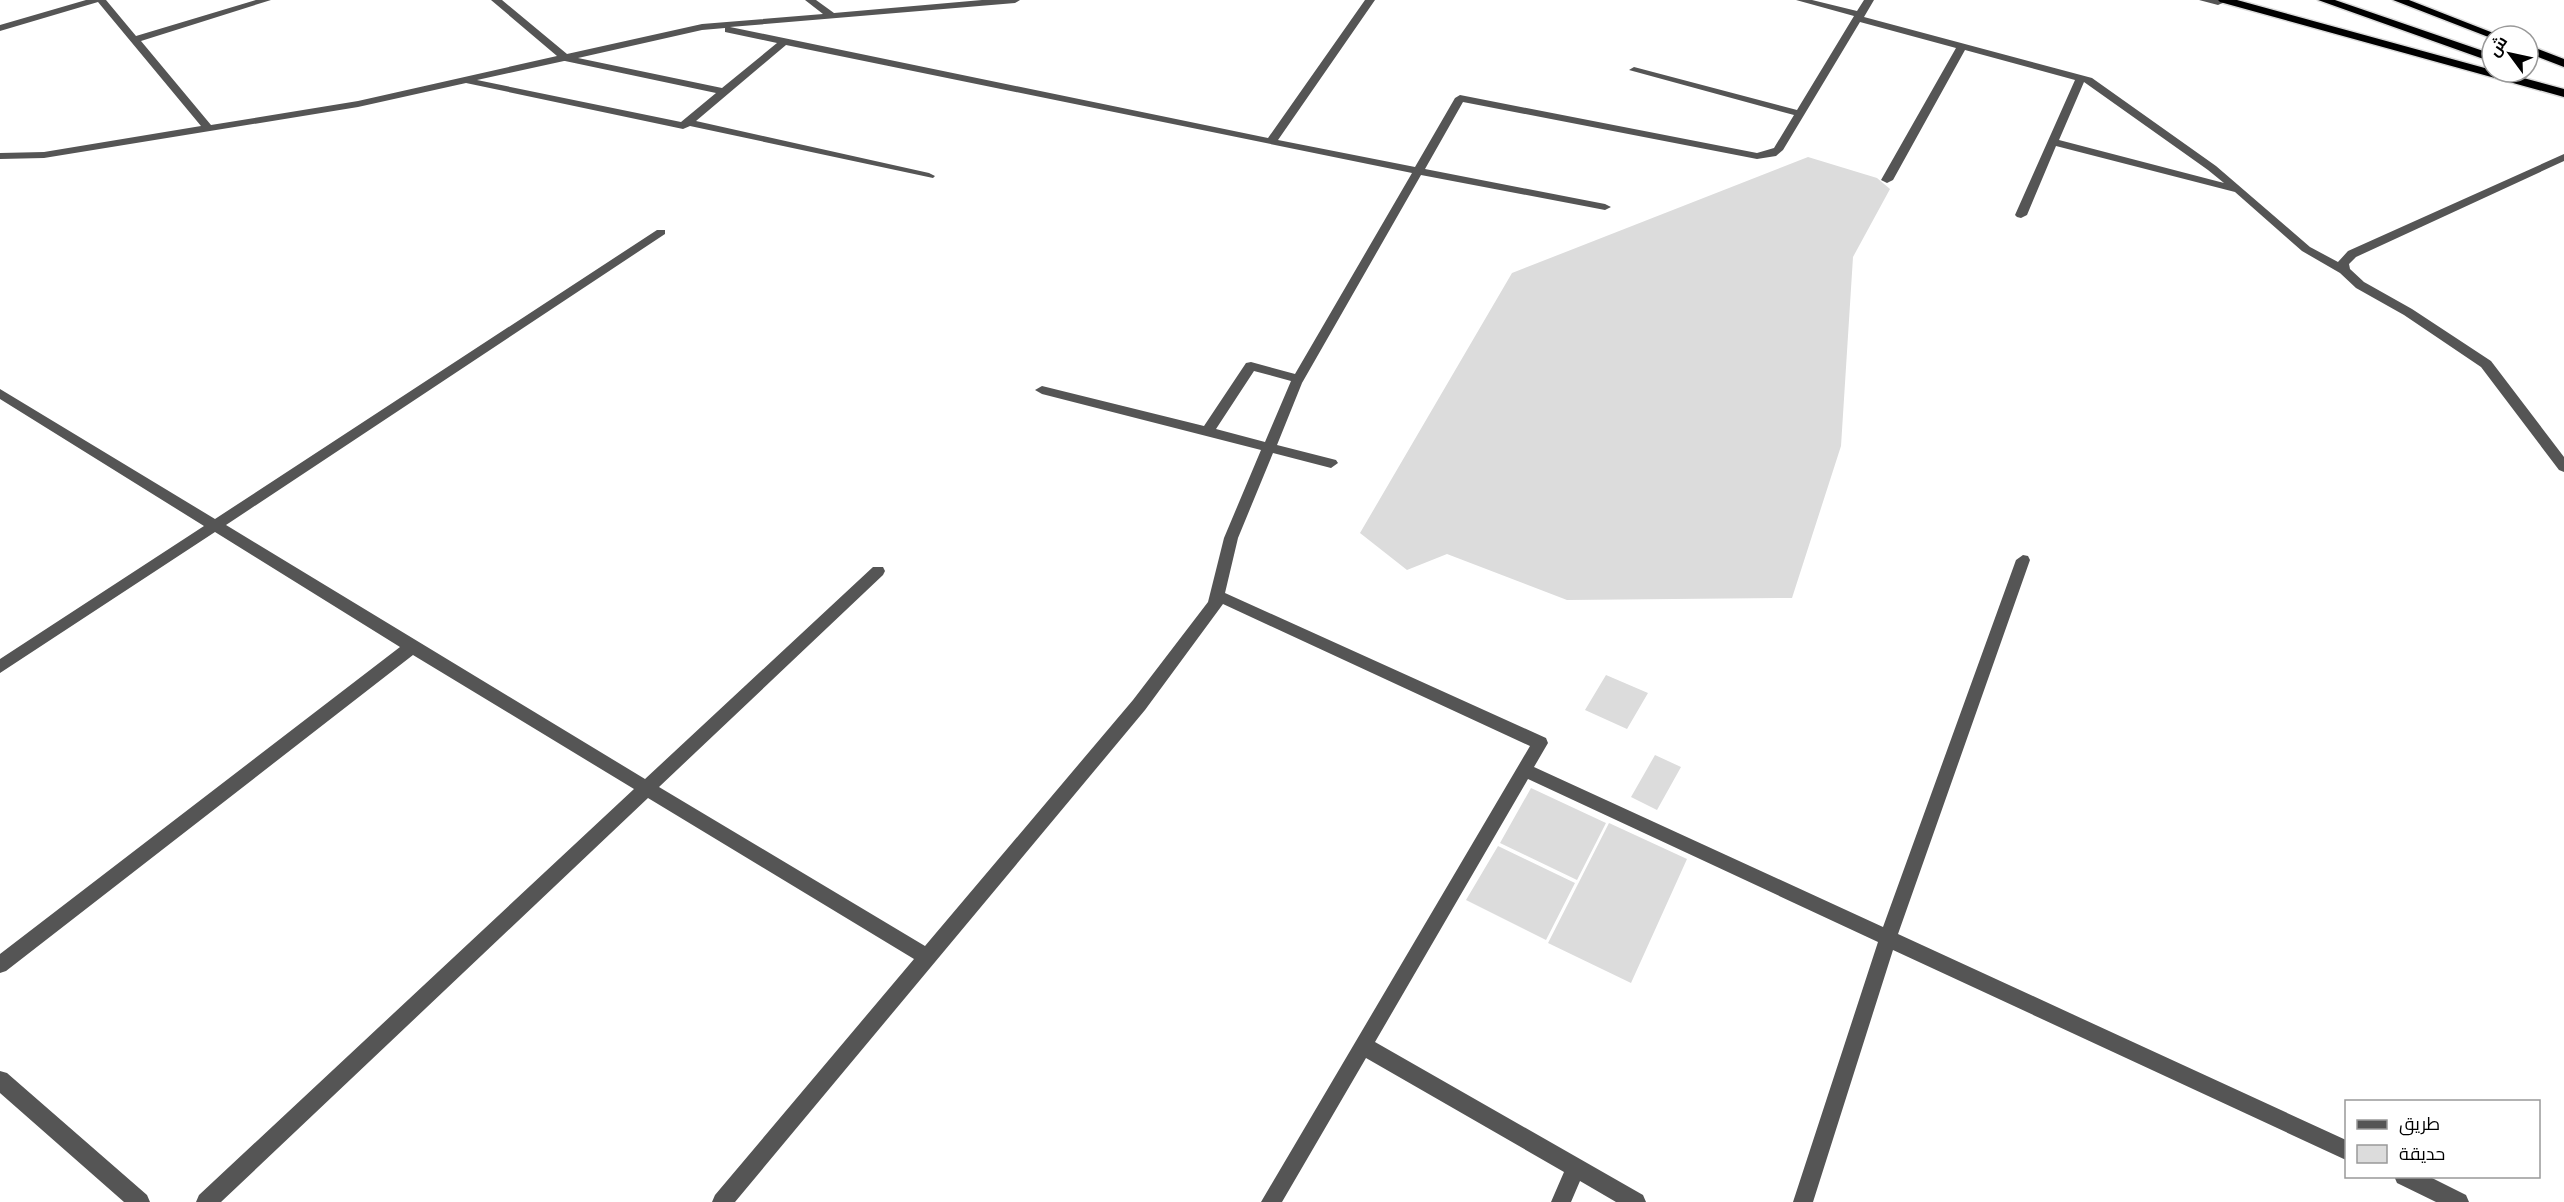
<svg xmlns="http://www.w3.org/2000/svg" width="2564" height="1202" viewBox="0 0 2564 1202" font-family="'Archivo Narrow',Cairo,sans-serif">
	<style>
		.green { fill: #dcdcdc }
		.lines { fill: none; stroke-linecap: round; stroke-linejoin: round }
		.highway-casing { stroke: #dbdbdb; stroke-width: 3 }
		.minor { fill: #555; fill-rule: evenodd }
		.highway { fill: #000; fill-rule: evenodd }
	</style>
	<rect width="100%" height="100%" fill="#fff"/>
	<!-- green -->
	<path class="green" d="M1808,157L1877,178L1890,189L1853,257L1841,446L1792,598L1567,600L1447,554L1407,570L1360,533L1512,273Z
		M1606,675L1648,693L1627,729L1585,710Z
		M1655,755L1681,767L1657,810L1631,797Z
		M1531,788L1606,823L1577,880L1500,843Z
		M1609,823L1687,859L1631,983L1548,943Z
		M1498,846L1575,883L1546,940L1466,900Z"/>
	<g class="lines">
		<defs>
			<path id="highway" d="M2218,0H2237L2492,70V72H2501L2564,89V97L2220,2Z
				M2318,0H2335L2492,54V62Z
				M2393,0H2409L2501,36H2492L2491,38Z
				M2528,45L2564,59V67L2528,53Z"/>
		</defs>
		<!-- highway casing -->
		<use href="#highway" class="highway-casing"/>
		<!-- minor -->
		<path class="minor" d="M86,0H106L136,36L256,0H271L141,41L211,125L358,101L557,56L491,0H502L567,54L702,24L823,14L805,0H816L834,13L982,0H1020L1015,3L730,27L1268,138L1365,0H1375L1278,140L1415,167L1455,98L1460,95L1757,153L1774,148L1794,115L1629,70L1634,67L1797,110L1854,16L1796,0H1812L1857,11L1864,0H1874L1864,17L2092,78L2216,166L2310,247L2338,262L2348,251L2564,154V161L2356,257L2349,264L2350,269L2364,282L2412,309L2491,361L2564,457V472L2559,470L2481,367L2404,315L2356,288L2340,273L2302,251L2235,192L2056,146L2027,215L2021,218L2017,217L2015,215L2075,80L1965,50L1893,180L1887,183L1881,180L1956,48L1860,22L1783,150L1776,156L1757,159L1463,102L1425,169L1605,204L1611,207L1605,210L1421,175L1302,383L1277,445L1336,460L1338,463L1331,468L1273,453L1238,538L1225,593L1546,738L1548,743L1534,767L1883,927L2016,560L2023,555L2028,556L2030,560L1898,934L2346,1140V1160L1893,950L1813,1202H1793L1878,942L1528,779L1375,1042L1643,1195L1646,1202H1616L1580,1181L1571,1202H1551L1564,1172L1366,1058L1282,1202H1261L1530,746L1223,604L1145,710L735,1202H712L715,1195L914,959L648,798L221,1202H196L199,1195L634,789L413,655L6,971L0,973V954L400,647L215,532L0,673V659L204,526L0,399V389L215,519L657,230H665V234L226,525L645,779L873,567H883L885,571L883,575L659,787L925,946L1133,700L1208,602L1224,538L1261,450L1042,394L1035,390L1042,386L1204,426L1246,363L1251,362L1295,374L1412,173L786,45L696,121L929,173L935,176L933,178L690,126L683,129L466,83L358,107L44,158L0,159V153L44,152L201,126L98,2L0,31V25ZM725,28V32L777,43L722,88L578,58L702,30ZM564,61H565L716,93L681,122L477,80ZM2084,82L2208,170L2224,183L2059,140ZM1254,371L1291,381L1265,442L1216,429Z
			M2199,0H2229L2218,5Z
			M0,1071L7,1073L147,1195L150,1202H124L0,1093Z
			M2394,1176H2428L2466,1195L2469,1202H2436L2397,1183Z"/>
		<!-- highway -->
		<use href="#highway" class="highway"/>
	</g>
	<!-- legend -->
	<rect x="2345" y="1100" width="195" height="78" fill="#ffffff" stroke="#999999" stroke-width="1.5"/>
	<rect x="2357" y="1120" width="30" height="9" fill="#555555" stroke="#999999" stroke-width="1.5"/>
	<text x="2399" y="1130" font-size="18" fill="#000000">طريق</text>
	<rect x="2357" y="1145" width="30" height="18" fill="#dcdcdc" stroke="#999999" stroke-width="1.5"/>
	<text x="2399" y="1160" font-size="18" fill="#000000">حديقة</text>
	<!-- north arrow -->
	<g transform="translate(2510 54) rotate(303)"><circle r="28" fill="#ffffff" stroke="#999999" stroke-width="1.5"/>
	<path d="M0-4.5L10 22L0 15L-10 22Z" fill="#000000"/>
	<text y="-9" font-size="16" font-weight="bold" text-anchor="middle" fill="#000000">ش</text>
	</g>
</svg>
